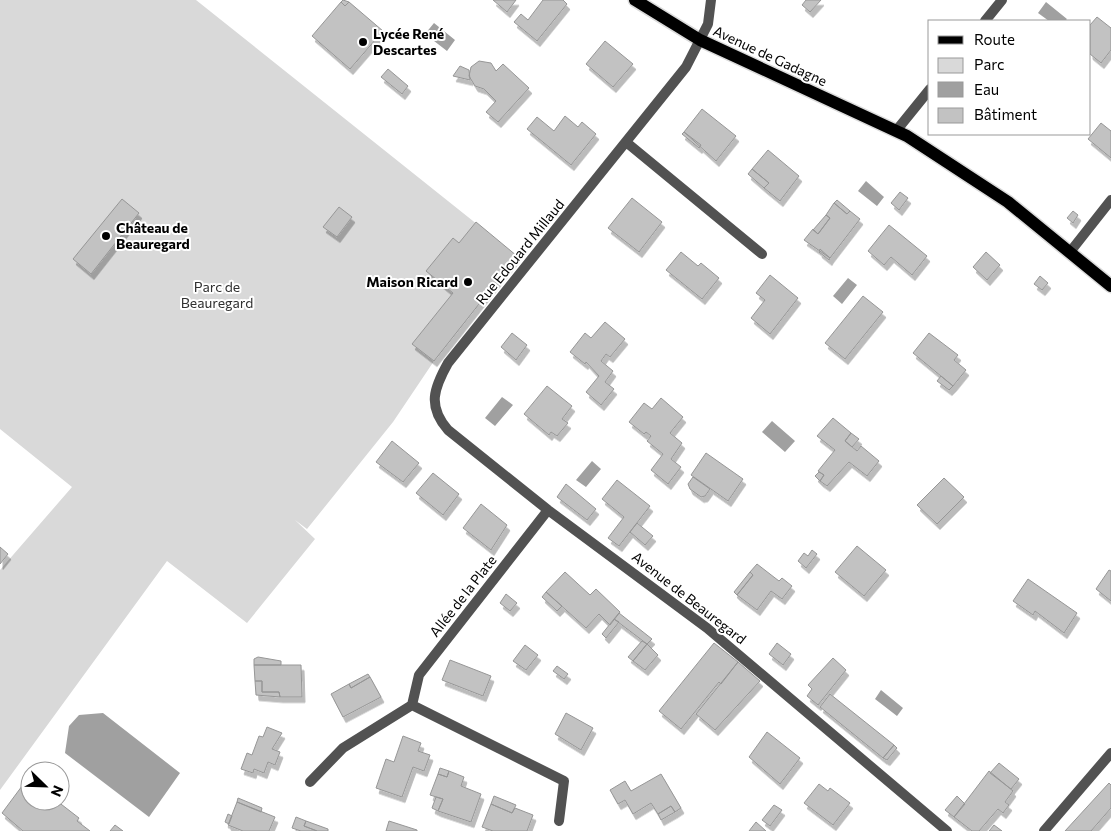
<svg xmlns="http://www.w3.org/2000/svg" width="1111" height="831" viewBox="0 0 1111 831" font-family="Commissioner,sans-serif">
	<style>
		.green { fill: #d9d9d9 }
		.water { fill: #a0a0a0 }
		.building { fill: #c2c2c2; stroke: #969696; filter: url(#shadow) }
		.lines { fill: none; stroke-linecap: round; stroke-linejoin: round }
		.primary-casing { stroke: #dbdbdb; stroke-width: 15 }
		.minor { stroke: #525252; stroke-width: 10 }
		.tertiary { stroke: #525252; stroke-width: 10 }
		.primary { stroke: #000; stroke-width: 12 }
		.poi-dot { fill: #000; stroke: #fff; stroke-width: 2 }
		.labels { text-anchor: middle; stroke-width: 4; stroke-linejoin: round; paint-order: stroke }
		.poi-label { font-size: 14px; font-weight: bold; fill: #000; stroke: #fff; text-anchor: start }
		.street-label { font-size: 14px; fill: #000; stroke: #fff }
		.park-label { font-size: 14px; fill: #303030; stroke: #fff }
	</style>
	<defs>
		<filter id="shadow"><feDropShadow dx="3" dy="5.5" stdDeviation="0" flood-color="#0004"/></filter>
	</defs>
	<rect width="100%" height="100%" fill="#fff"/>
	<!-- green -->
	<path class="green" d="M0,0H196L517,256L434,361L393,422L307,529L295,520L315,539L247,623L167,561L0,790V570L72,487L0,429Z"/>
	<!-- water -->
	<path class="water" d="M1046,2L1067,19L1065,21H1049L1038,13Z
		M434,23L455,40L447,51L425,34Z
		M866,181L884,197L877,206L858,191Z
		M848,278L857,285L842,304L833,296Z
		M502,397L513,405L495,426L485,418Z
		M772,421L795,441L785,452L762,432Z
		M592,461L601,469L586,487L576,480Z
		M881,690L903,708L897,716L875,699Z
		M103,713L180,773L149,817L65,753L69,726L79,715Z"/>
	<!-- building -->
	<path class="building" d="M343,0L349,2L345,6L341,2Z
		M493,0H516L507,12Z
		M543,0H563L567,4L537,41L514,22L521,14L528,20Z
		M806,0H821L810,12L802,5Z
		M341,2L345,6L349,2L383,31L350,69L312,36Z
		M1097,17L1111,28V50L1101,63L1090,54V25Z
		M605,41L633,64L613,87L586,64Z
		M479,61L491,63L496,71L503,64L529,88L498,122L486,112L496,101L484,89L475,86L469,76L471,67Z
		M460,66L469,70L470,80L453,76Z
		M388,69L408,86L402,94L381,77Z
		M702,109L736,136L716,161L684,132Z
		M565,116L578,127L582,122L596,134L571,165L527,129L537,117L554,131Z
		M1101,123L1111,131V158L1088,139Z
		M684,132L701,145L699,148L682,134Z
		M768,150L799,176L780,201L764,188L769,183L752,169Z
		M752,169L769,183L764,188L748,174Z
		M900,192L908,198L899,210L891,203Z
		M632,198L662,222L639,252L608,228Z
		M122,199L139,213L91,274L73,259Z
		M837,200L850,211L847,214L834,203Z
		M834,203L847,214L850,211L860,219L830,258L804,240L813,229L818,234L830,218L826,215Z
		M339,207L352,217L337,237L323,227Z
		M1073,211L1078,215L1073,223L1067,218Z
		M826,215L830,218L818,234L813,230Z
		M476,222L517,256L434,361L412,344L453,293L426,271L453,238L459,243Z
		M889,225L927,256L912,275L891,257L884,265L868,251Z
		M820,249L830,258L829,260L819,252Z
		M681,252L698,266L701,263L719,278L702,299L666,270Z
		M986,252L1000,265L987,280L973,267Z
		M770,275L798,298L770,334L751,318L765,300L756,293Z
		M1040,276L1048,283L1042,290L1034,284Z
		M863,296L883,312L845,359L825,343Z
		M605,322L625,339L610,357L606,354L601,361L613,371L605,382L614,389L601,405L586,392L599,376L586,362L585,364L570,352L585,333L591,338Z
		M512,333L527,345L516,360L501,347Z
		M929,333L958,355L954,360L966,370L953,386L913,353Z
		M941,376L953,386L949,390L937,381Z
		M547,386L572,406L562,419L568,423L557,436L551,432L549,435L524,414Z
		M661,398L683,417L670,433L682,443L671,459L681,467L668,484L651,470L663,454L647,441L651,436L646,432L644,434L629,422L644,403L652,409Z
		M833,418L851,433L845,441L857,451L861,446L879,461L867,476L849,462L827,486L820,481L824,475L818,471L835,450L817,436Z
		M851,433L859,439L852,447L845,441Z
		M392,441L419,463L403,482L376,462Z
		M706,453L743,479L728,501L691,475Z
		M819,472L824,475L820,481L815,476Z
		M433,473L459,494L443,515L416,493Z
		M693,477L710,489L705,496L701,497L690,489L688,484Z
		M944,478L964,497L937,524L917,505Z
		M617,480L650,506L619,546L608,538L624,517L602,499Z
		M566,484L596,509L587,520L557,497Z
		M481,504L507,525L491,550L463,528Z
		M637,523L653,536L645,545L630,532Z
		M857,546L886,570L864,596L835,572Z
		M0,547L8,554L0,564Z
		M812,550L817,554L806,568L798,561L804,553L808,556Z
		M757,564L779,581L782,578L792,586L782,599L771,591L757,610L737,595L753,575L750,572Z
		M1109,570L1111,571V601L1096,589Z
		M565,572L590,595L596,589L620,612L610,625L599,614L586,628L546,592Z
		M750,572L753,575L737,595L734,592Z
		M1028,579L1077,613L1064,633L1035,611L1033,615L1013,601Z
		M546,592L562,606L557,611L542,597Z
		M506,594L517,603L510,611L500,603Z
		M619,613L652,639L647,644L614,619Z
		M614,619L619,622L606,638L602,634Z
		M642,641L647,644L633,661L628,657Z
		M714,643L738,662L721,684L719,682L681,729L659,711Z
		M777,643L791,654L783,665L769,654Z
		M647,644L658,655L645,670L633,661Z
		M525,645L538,655L526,670L513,661Z
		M258,657L281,661V665H254V659Z
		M833,658L846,670L818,705L807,696L812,689L808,685Z
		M450,660L491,676L483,696L442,680Z
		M738,662L760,681L715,730L696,714Z
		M254,665H301L302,697H280L279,692H262V681H255Z
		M557,666L568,674L564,679L553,671Z
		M368,674L370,677L351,688L349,684Z
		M370,677L381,697L343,717L331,694L349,684L351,688Z
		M255,681H262V692H279L280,697L256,695Z
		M830,694L894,745L883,758L820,707Z
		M566,713L593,728L581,750L555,734Z
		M267,727L282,733L272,749L280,752L275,765L268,762L264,773L254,769L253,773L241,769L247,753L252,755L259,736L263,737Z
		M767,732L800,758L780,784L749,757Z
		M403,736L421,743L418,751L430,755L424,771L413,767L402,797L376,788L386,759L394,762Z
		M894,745L897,748L887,760L883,758Z
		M999,763L1019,779L1011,789L990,773Z
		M440,768L449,771L447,777L438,774Z
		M449,771L464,777L461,786L481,794L471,822L438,811L443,799L430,795L438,774L447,777Z
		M989,771L1013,791L1005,802L1009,805L1003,813L998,809L979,831H972L954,817Z
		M661,774L681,808L675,812L671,806L658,814L651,803L633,814L625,800L618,804L610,790L625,781L631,791Z
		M25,782L30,785V801H57L79,818L77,821L90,831H23L2,813Z
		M1109,783L1111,785V808L1091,831H1065Z
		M819,784L828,791L830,788L850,803L833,825L804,803Z
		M494,796L516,805L512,813L491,804Z
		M957,796L965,804L954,817L945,810Z
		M436,797L443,799L438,811L432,808Z
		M238,798L262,808L261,812L237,802Z
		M237,802L275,817L269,831H243L228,825Z
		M491,804L512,813L515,808L533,815L527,831H493L482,827Z
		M774,805L782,810L770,826L762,820Z
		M671,806L675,812L661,820L658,814Z
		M228,814L232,816L229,824L225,822Z
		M296,817L306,821L304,826L317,831H301L292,828Z
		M306,821L328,829V831H317L304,826Z
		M389,821L417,830V831H386Z
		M756,822L766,831H749Z
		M115,825L123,831H110Z
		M994,825L1002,831H989Z"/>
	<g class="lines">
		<defs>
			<path id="primary" d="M635,0L700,40L907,136L1008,202L1111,286"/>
		</defs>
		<!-- primary casing -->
		<use href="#primary" class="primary-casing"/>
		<!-- minor -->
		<path class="minor" d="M711,0L708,24L686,67L448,363C434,388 427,406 448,430L548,510L707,628L947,831
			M985,21L1002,0
			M896,131L930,89
			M626,142L762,254
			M1070,252L1111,200
			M548,510L419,675L412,705L564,781L559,821
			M310,782L343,748L412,705"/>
		<!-- tertiary -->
		<path class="tertiary" d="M1044,831L1111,753"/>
		<!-- primary -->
		<use href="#primary" class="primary"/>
	</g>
	<!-- markers -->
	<g class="poi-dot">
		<circle cx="363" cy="42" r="5"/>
		<circle cx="106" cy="236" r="5"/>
		<circle cx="468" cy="282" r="5"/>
	</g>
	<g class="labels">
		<!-- poi labels -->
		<g class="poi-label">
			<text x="373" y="39">Lycée René<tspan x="373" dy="16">Descartes</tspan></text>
			<text x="116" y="233">Château de<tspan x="116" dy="16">Beauregard</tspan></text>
			<text x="458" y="287" text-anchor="end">Maison Ricard</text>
		</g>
		<!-- street labels -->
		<g class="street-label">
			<text transform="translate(770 56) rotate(25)" y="5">Avenue de Gadagne</text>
			<text transform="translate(520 252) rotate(-51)" y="5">Rue Edouard Millaud</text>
			<text transform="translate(463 596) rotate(-52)" y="5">Allée de la Plate</text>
			<text transform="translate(689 598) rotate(38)" y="5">Avenue de Beauregard</text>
		</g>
		<!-- park labels -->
		<g class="park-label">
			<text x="217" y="292">Parc de<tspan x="217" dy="16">Beauregard</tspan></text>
		</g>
	</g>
	<!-- legend -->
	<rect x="928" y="20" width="162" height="115" fill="#ffffff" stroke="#999999"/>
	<rect x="938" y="36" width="25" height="8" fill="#000000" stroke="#999999"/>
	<text x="974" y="45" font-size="15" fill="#000000">Route</text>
	<rect x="938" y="58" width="25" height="15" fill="#d9d9d9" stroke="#999999"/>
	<text x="974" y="70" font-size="15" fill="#000000">Parc</text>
	<rect x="938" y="82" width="25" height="15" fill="#a0a0a0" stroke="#999999"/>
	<text x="974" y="95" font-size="15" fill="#000000">Eau</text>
	<rect x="938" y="108" width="25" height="15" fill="#c2c2c2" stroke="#999999"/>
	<text x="974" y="120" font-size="15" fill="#000000">Bâtiment</text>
	<!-- north arrow -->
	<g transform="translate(45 786) rotate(113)"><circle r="24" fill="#ffffff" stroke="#999999"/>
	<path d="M0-4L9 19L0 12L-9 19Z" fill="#000000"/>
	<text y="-8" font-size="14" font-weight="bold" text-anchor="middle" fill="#000000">N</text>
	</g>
</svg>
